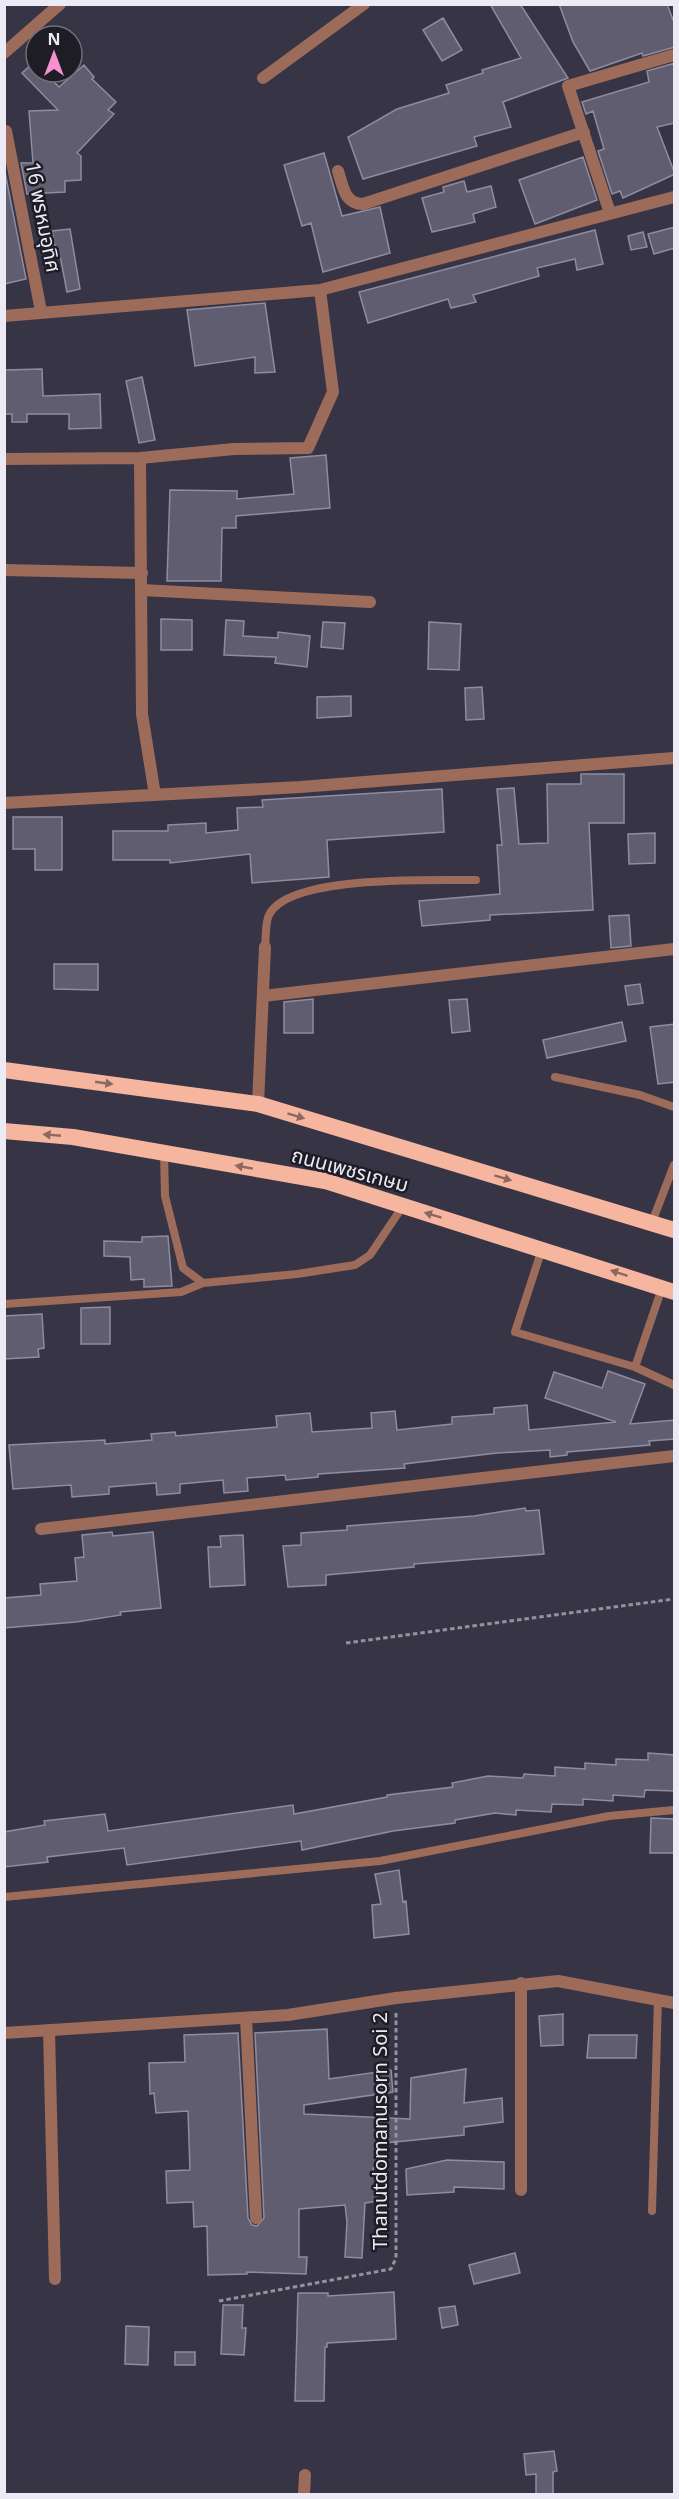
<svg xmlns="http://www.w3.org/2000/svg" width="679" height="2499" viewBox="0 0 679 2499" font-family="'Noto Sans','Noto Sans Thai',sans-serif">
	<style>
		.building { fill: #5f5d6f; stroke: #8e8ca0; stroke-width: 1.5 }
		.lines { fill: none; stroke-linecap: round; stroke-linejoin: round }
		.path { stroke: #9492a0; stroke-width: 3; stroke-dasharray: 4.5 3; stroke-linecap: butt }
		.service { stroke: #9d6b5a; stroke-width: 8 }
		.minor { stroke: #9d6b5a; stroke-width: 12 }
		.tertiary { stroke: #9d6b5a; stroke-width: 12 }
		.trunk { stroke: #f6b59e; stroke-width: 16 }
		.oneway { fill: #8a6962 }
		.labels { text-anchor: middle; stroke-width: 5; stroke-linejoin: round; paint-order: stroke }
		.street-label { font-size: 20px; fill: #ebeaf5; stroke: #1e1d25 }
	</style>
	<rect width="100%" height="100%" fill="#373545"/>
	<!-- building -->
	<path class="building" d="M490,4H520L568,78L503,102L511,127L474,137L477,146L363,179L348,137L397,109L449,93L446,85L483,73L482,70L521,58Z
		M559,4H667L675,25V47L643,56L642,53L590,71L573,42Z
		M443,18L462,50L442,61L423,30Z
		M34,62L36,72H44L59,87L84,65L94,77L92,79L116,102L108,110L114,114L77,153L81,156V180L65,181V192L27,194L21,163H33L29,111L58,110L22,73Z
		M675,63V123L657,127L675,174L623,198L620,191L612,194L598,151L604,149L593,111L586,114L582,102L649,82L647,71Z
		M324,153L342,216L380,207L390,253L323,272L311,223L302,226L284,165Z
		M583,157L597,200L535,224L519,180Z
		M4,167L26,279L4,284Z
		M464,181L467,192L491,186L496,207L473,214L475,222L432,232L422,198L444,192L443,187Z
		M675,227V248L654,254L648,234Z
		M70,229L80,289L67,292L59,250L56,251L52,231Z
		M595,230L603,264L577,270L575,259L537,268L539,276L473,295L476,302L451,308L448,299L368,323L359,292Z
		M643,232L647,247L631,250L628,236Z
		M265,303L275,372L255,373V357L195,366L187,310Z
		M42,369L43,396L100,394L101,428L69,429V414H27V422H12V414H4V370Z
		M142,377L155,440L139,443L126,381Z
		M326,455L330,508L236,516V528H222L221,581H167L170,490L237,491V499L294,494L290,458Z
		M161,619L192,620V650H161Z
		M226,620L244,621L243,636L278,638V632L310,636L307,667L275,663L276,657L224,655Z
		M323,622L345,623L343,649L321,647Z
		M429,622L461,624L459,670L428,669Z
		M482,687L484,719L466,720L465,688Z
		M351,696V716L317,718V697Z
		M581,774H624V823H589L593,910L490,915V920L422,926L419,901L500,894L497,845H502L497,789L514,788L519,844L548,843L547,784H581Z
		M442,789L444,832L327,840L329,877L252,883L250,854L170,863V860H113V831H168V825L206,823V833L238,830L237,808L263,807L262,800Z
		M13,817H62V870H35V849H13Z
		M655,833V863L629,864L628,834Z
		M629,915L631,946L611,948L609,916Z
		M54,964H98V990L54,989Z
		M640,984L643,1003L628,1005L625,986Z
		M313,999V1033H284V1002Z
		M467,999L470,1031L452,1033L449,1000Z
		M622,1022L626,1041L547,1058L543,1040Z
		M675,1024V1082L658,1084L650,1027Z
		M168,1236L172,1286L144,1287V1279L131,1280L130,1257L104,1256V1241L142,1242V1237Z
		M110,1307V1344H81V1308Z
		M42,1314L44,1348L38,1349L39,1357L4,1359V1316Z
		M608,1371L645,1384L630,1424L675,1420V1439L649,1441L650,1445L567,1452V1455L550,1457V1450L497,1453L404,1464L405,1468L318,1474V1477L286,1480L285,1475L247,1478L248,1491L224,1493L223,1480L180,1484V1493L157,1495L156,1483L109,1487V1494L72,1497L71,1485L13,1489L9,1445L105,1440V1444L152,1440L151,1434L175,1432L176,1436L277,1427L276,1416L310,1413L312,1432L372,1428L371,1413L395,1411L397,1430L452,1424V1417L494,1414V1408L527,1405L529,1430L616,1422L545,1398L554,1372L602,1388Z
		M525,1508L526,1511L539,1510L544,1554L414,1564V1567L326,1575V1585L288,1587L283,1546L301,1545V1533L347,1530V1526L474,1516Z
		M112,1532L113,1536L153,1532L161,1608L120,1612L121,1615L76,1622L4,1628V1598L41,1595L40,1584L77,1581L75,1558L84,1557L82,1535Z
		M243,1535L245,1585L210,1587L208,1547H221L220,1536Z
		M648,1753L675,1755V1791L645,1790L644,1797L613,1795V1801L583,1799V1805L552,1804L551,1812L516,1810V1815L495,1813L455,1820V1823L393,1831L302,1850L301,1841L127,1865L124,1848L47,1857L48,1862L4,1867V1832L45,1825L44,1821L105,1814L108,1831L293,1805L294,1814L387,1797V1795L453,1787L452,1783L488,1776L523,1778L524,1774L555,1776V1767L585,1769V1763L616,1765V1759L648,1760Z
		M651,1818L675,1819V1853H650Z
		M399,1870L403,1902L406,1901L409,1934L374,1938L372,1905L381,1904L375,1874Z
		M563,2014V2045L541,2046L539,2016Z
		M327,2029L329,2079L391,2070L393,2092L304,2105V2114L410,2119L411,2078L466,2069L464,2103L502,2098L503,2122L464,2127V2135L375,2144L376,2168H373L378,2201L365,2203L362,2258L345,2257L347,2222L345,2205L299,2209V2257H307L306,2274L247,2272V2274L208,2275L207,2226L194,2227L193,2202L167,2203L166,2171L190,2170L188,2111L156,2113L154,2093L150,2094L149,2063L185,2062L184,2035L238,2033L248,2218L252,2225L257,2226L264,2218L255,2033Z
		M589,2035H637L636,2058H587Z
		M447,2160L504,2162V2189L454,2187V2192L407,2195L406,2169Z
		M515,2253L520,2273L474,2284L469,2265Z
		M394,2292L396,2339L327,2343V2347H325L324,2401H295L298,2293H328V2296Z
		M223,2305H243L242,2328H246L244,2355L221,2354Z
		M455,2306L458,2325L442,2328L439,2308Z
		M126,2326L149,2327L148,2365L125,2364Z
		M175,2352H195V2365H175Z
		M554,2451L557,2471L553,2472V2494H536V2474L526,2475L524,2454Z"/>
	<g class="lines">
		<!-- path -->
		<path class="path" d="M346,1643L674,1599
			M219,2301L391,2269L396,2258V2012"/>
		<!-- service -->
		<path class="service" d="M265,947C266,938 265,923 269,915C289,874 433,881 476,880
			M555,1077L640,1095L674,1107
			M164,1153L165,1196L183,1268L203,1283L297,1274L355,1265L370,1255L403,1206
			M652,1222L674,1165
			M542,1249L515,1332L635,1367L662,1288
			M4,1304L181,1292L203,1283
			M635,1367L674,1385
			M4,1897L380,1861L609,1816L674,1810
			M652,2211L658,1999"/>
		<!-- minor -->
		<path class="minor" d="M4,53L60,4
			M263,78L364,4
			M6,131L41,311
			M338,171C343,186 344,204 363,204L584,132
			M610,213L568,86L674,55
			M4,316L320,290L674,197
			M140,458L142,714L155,795
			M4,459L140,458L234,449L308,448L333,392L320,290
			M4,570L142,573
			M142,590L370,602
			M4,803L300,787L674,758
			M263,996L674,949
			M258,1104L265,947
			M41,1529L674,1456
			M521,1983V2190
			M246,2018L256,2218
			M49,2030L55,2279
			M304,2494L305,2475"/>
		<!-- tertiary -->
		<path class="tertiary" d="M4,2033L288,2015L396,1998L558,1981L674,2003"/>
		<!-- trunk -->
		<path class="trunk" d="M4,1070L258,1104L674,1230
			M4,1131L73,1137L325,1181L674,1292"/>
	</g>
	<!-- one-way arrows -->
	<defs><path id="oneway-solid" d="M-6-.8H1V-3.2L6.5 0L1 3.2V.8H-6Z" transform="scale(1.5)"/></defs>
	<g class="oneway">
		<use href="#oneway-solid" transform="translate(104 1083) rotate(8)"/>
		<use href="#oneway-solid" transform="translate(296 1116) rotate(17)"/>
		<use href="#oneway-solid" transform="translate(52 1135) rotate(-175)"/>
		<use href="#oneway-solid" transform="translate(244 1167) rotate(-170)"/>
		<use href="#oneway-solid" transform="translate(503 1178) rotate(17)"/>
		<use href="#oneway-solid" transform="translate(433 1215) rotate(-163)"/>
		<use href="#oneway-solid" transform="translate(619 1273) rotate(-162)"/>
	</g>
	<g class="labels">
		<!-- street labels -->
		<g class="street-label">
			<text transform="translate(43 217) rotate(79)" y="7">16 พรหมอุทิศ</text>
			<text transform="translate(350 1170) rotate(15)" y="7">ถนนเพชรเกษม</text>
			<text transform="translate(380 2131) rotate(-90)" y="7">Thanutdomanusorn Soi 2</text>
		</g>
	</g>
	<!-- border -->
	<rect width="679" height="2499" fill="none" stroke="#ebeaf5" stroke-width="12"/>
	<!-- north arrow -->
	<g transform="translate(54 54)"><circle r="28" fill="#1e1d25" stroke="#706f78" stroke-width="1.5"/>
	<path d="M0-4.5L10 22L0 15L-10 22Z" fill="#f790ce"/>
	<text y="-9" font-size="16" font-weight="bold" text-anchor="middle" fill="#ebeaf5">N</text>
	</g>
</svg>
